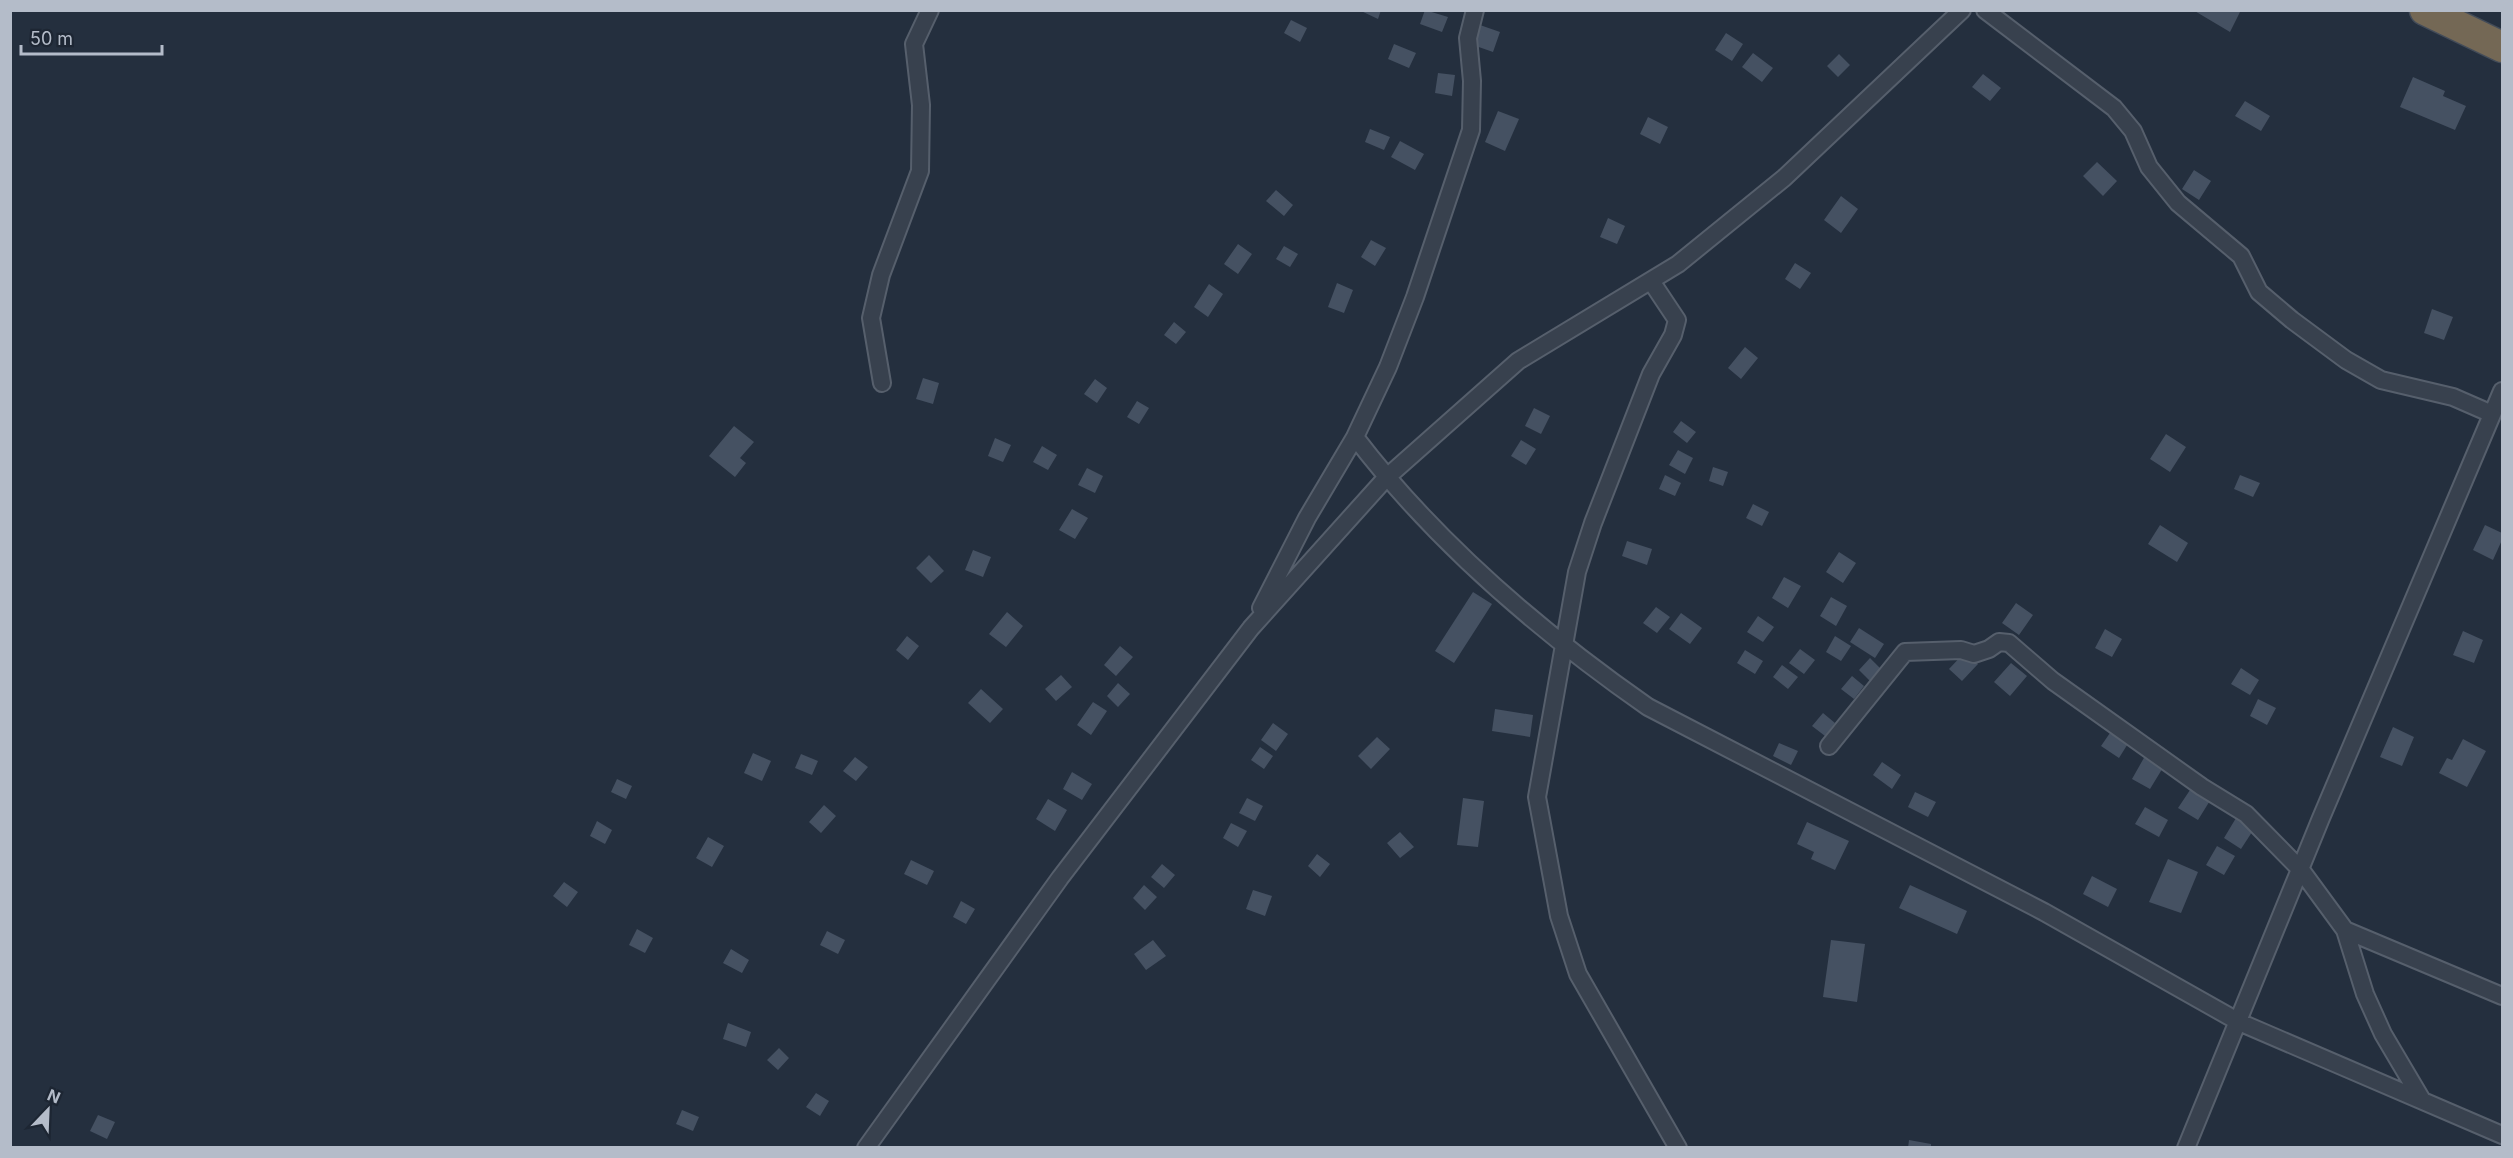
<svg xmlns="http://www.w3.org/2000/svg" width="2513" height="1158" viewBox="0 0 2513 1158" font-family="Inter,sans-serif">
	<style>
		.building { fill: #455162 }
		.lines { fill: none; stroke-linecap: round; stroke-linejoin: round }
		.street-casing { stroke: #565f6c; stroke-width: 20 }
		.highway-casing { stroke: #434c59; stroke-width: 33 }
		.street { stroke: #38414e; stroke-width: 16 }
		.highway { stroke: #746855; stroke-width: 30 }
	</style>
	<rect width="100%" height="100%" fill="#242f3e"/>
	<!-- building -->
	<path class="building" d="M1359,10H1381L1378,19Z
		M1425,10L1448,17L1442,32L1420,24Z
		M2193,10H2241L2230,32Z
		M1291,20L1307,28L1300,42L1284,33Z
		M1480,25L1500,32L1493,52L1473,45Z
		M1726,33L1743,44L1732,61L1715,50Z
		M1394,44L1416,53L1409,68L1388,59Z
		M1753,53L1773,68L1762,82L1742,67Z
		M1839,54L1850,65L1838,77L1827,66Z
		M1438,73L1455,75L1452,96L1435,93Z
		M1983,74L2001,88L1990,101L1972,87Z
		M2413,77L2445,91L2443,96L2466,106L2455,130L2400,107Z
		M2245,101L2270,116L2261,131L2235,116Z
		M1498,111L1519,119L1505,151L1485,142Z
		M1648,117L1668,127L1660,144L1640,134Z
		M1370,129L1390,137L1384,150L1365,142Z
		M1400,141L1424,154L1415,170L1391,157Z
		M2097,162L2117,181L2103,196L2083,176Z
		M2194,170L2211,181L2199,200L2182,189Z
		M1276,190L1293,205L1284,216L1266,201Z
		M1841,196L1858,209L1841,233L1824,220Z
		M1608,218L1625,226L1617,244L1600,237Z
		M1371,240L1386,248L1375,266L1361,257Z
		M1238,244L1252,254L1238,274L1224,264Z
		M1284,246L1298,254L1290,267L1276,259Z
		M1795,263L1811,273L1800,289L1785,279Z
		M1337,283L1353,290L1344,313L1328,307Z
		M1209,284L1223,294L1208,317L1194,307Z
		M2432,309L2453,317L2444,340L2424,333Z
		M1174,322L1186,332L1176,344L1164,335Z
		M1745,347L1758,358L1741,379L1728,368Z
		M923,378L939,383L933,404L916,399Z
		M1095,379L1107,388L1097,403L1084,394Z
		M1137,401L1149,408L1139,424L1127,417Z
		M1534,408L1550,416L1541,434L1525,426Z
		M1681,421L1696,432L1687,443L1673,432Z
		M734,426L754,442L740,458L746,463L735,477L709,456Z
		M2166,434L2186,447L2170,472L2150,459Z
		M995,438L1011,445L1003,462L988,456Z
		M1521,440L1536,449L1526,465L1511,456Z
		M1042,446L1057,455L1048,470L1033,462Z
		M1678,450L1693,458L1685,474L1669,465Z
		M1713,467L1728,472L1723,486L1709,481Z
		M1087,468L1103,476L1095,493L1078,485Z
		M1665,475L1681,483L1675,496L1659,489Z
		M2240,475L2260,483L2253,497L2234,489Z
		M1753,504L1769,512L1762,526L1746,518Z
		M1072,509L1088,518L1075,539L1059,530Z
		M2160,525L2188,543L2177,562L2148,544Z
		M2485,525L2502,533V540L2493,560L2473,550Z
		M1627,541L1652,549L1647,565L1622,556Z
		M973,550L991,557L983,577L965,570Z
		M1839,552L1856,563L1843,583L1826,572Z
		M929,555L944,571L931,583L916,568Z
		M1784,577L1801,586L1788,608L1772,598Z
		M1473,592L1492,604L1454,663L1435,651Z
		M1831,597L1847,606L1836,626L1820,616Z
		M2016,603L2033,615L2019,635L2002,623Z
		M1656,607L1670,617L1657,633L1643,623Z
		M1007,612L1023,626L1006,647L989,634Z
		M1681,613L1702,628L1690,644L1669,629Z
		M1758,616L1774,627L1763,642L1747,632Z
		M1859,628L1884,644L1875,658L1850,642Z
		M2105,629L2122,639L2112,657L2095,648Z
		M2463,631L2483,640L2474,663L2453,655Z
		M907,636L919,646L908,660L896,650Z
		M1835,636L1851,646L1841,661L1826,652Z
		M1120,646L1133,657L1116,676L1104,665Z
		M1800,649L1815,660L1804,674L1789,663Z
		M1745,650L1763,661L1755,674L1737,663Z
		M1965,652L1978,664L1962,681L1949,669Z
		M1870,658L1881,669L1870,681L1859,670Z
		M2011,663L2027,676L2010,696L1994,682Z
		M1782,665L1798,677L1788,689L1773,677Z
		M2241,668L2259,680L2250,695L2231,684Z
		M1061,675L1072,687L1056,701L1045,689Z
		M1852,676L1864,686L1854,699L1841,689Z
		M1118,683L1130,694L1118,707L1107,696Z
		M981,689L1003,709L990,723L968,703Z
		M2258,699L2276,708L2267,725L2250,716Z
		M1093,702L1107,711L1091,735L1077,725Z
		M1495,709L1533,715L1530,737L1492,731Z
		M1823,713L1835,723L1825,736L1812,726Z
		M1273,723L1288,734L1276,751L1261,740Z
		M2393,727L2414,737L2402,766L2380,757Z
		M2112,730L2129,742L2119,758L2101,746Z
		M1377,737L1390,749L1371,769L1358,756Z
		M2463,739L2486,751L2467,787L2439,773L2447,758L2452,760Z
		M1779,743L1798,751L1791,765L1773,756Z
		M1260,747L1273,756L1264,769L1251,760Z
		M753,753L771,761L762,781L744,773Z
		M801,754L818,761L812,775L795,768Z
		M2145,756L2164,766L2150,789L2132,779Z
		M855,757L868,767L856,781L843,771Z
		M1882,762L1901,775L1892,789L1873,775Z
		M1072,772L1092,784L1082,800L1063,789Z
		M617,779L632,786L626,799L611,792Z
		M2192,787L2211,799L2198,820L2178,808Z
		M1915,792L1936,802L1928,817L1908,807Z
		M1247,798L1263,806L1255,821L1239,813Z
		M1463,798L1484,801L1478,847L1457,845Z
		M1048,799L1067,810L1055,831L1036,819Z
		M824,805L836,816L821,833L809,822Z
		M2145,807L2168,820L2159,837L2135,824Z
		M2236,818L2254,829L2241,849L2224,838Z
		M597,821L612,830L605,844L590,836Z
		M1807,822L1849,841L1835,870L1811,859L1814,852L1797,844Z
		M1231,823L1247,831L1238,847L1223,838Z
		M1400,832L1414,847L1400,858L1387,843Z
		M708,837L724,846L712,867L696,858Z
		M2217,846L2235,856L2224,875L2206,865Z
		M1317,854L1330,864L1320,877L1308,866Z
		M2168,859L2198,872L2181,913L2149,902Z
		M911,860L934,871L927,885L904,874Z
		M1162,864L1175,875L1164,888L1151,877Z
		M2092,876L2117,889L2108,907L2083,894Z
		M564,882L578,892L567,907L553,896Z
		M1144,885L1157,897L1145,910L1133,898Z
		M1910,885L1967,911L1957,934L1899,908Z
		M1253,890L1272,896L1265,916L1246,909Z
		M961,901L975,909L966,924L953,917Z
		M637,929L653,938L645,953L629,945Z
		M827,931L845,940L838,954L820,945Z
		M1153,940L1166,956L1146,970L1134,954Z
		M1831,940L1865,944L1857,1002L1823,997Z
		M731,949L749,960L742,973L723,963Z
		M728,1023L751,1032L746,1047L723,1039Z
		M779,1048L789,1058L778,1070L767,1060Z
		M816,1093L829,1101L820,1116L806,1107Z
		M682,1110L699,1117L693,1131L676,1124Z
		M98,1115L115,1122L107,1139L90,1131Z
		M1909,1140L1931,1144V1148H1908Z"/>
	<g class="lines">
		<defs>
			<path id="street" d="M1985,10L2114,108L2133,131L2149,167L2178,203L2241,256L2259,292L2292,320L2346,360L2381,380L2453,397L2492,414
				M1651,281L1677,320L1673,335L1651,374L1593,523L1577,572L1537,797L1559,916L1578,974L1678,1148
				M882,383L871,318L881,275L920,171L921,105L914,44L930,10
				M1355,437C1436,543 1539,631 1648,707L2044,912L2239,1022L2502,1135
				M1261,608L1307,518L1355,437L1388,367L1415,297L1471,130L1472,81L1468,38L1475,10
				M1829,746L1905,652L1961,650L1974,654L1989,649L1999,642L2009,643L2053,681L2202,787L2246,814L2301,870L2345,930L2365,994L2383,1034L2422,1100
				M2345,930L2502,996
				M866,1148L1060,878L1251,628L1386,478L1518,361L1678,264L1784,178L1962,10
				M2186,1148L2321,818L2502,391"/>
			<path id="highway" d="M2425,10L2502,47"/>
		</defs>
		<!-- street casing -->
		<use href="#street" class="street-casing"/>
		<!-- highway casing -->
		<use href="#highway" class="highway-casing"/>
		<!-- street -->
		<use href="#street" class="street"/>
		<!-- highway -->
		<use href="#highway" class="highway"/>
	</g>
	<!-- border -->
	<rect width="2513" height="1158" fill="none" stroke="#b4bcc9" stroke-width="24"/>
	<!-- north arrow -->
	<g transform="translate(48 1110) rotate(23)" stroke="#1d2633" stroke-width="4.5" paint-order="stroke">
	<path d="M0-4.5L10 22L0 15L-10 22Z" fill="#b4bcc9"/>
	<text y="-9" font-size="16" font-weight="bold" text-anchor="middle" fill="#b4bcc9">N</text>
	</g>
	<!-- scale -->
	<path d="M21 45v9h141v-9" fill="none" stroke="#b4bcc9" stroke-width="3"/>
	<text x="30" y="45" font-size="18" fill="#b4bcc9" stroke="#1d2633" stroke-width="4.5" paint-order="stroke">50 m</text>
</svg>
